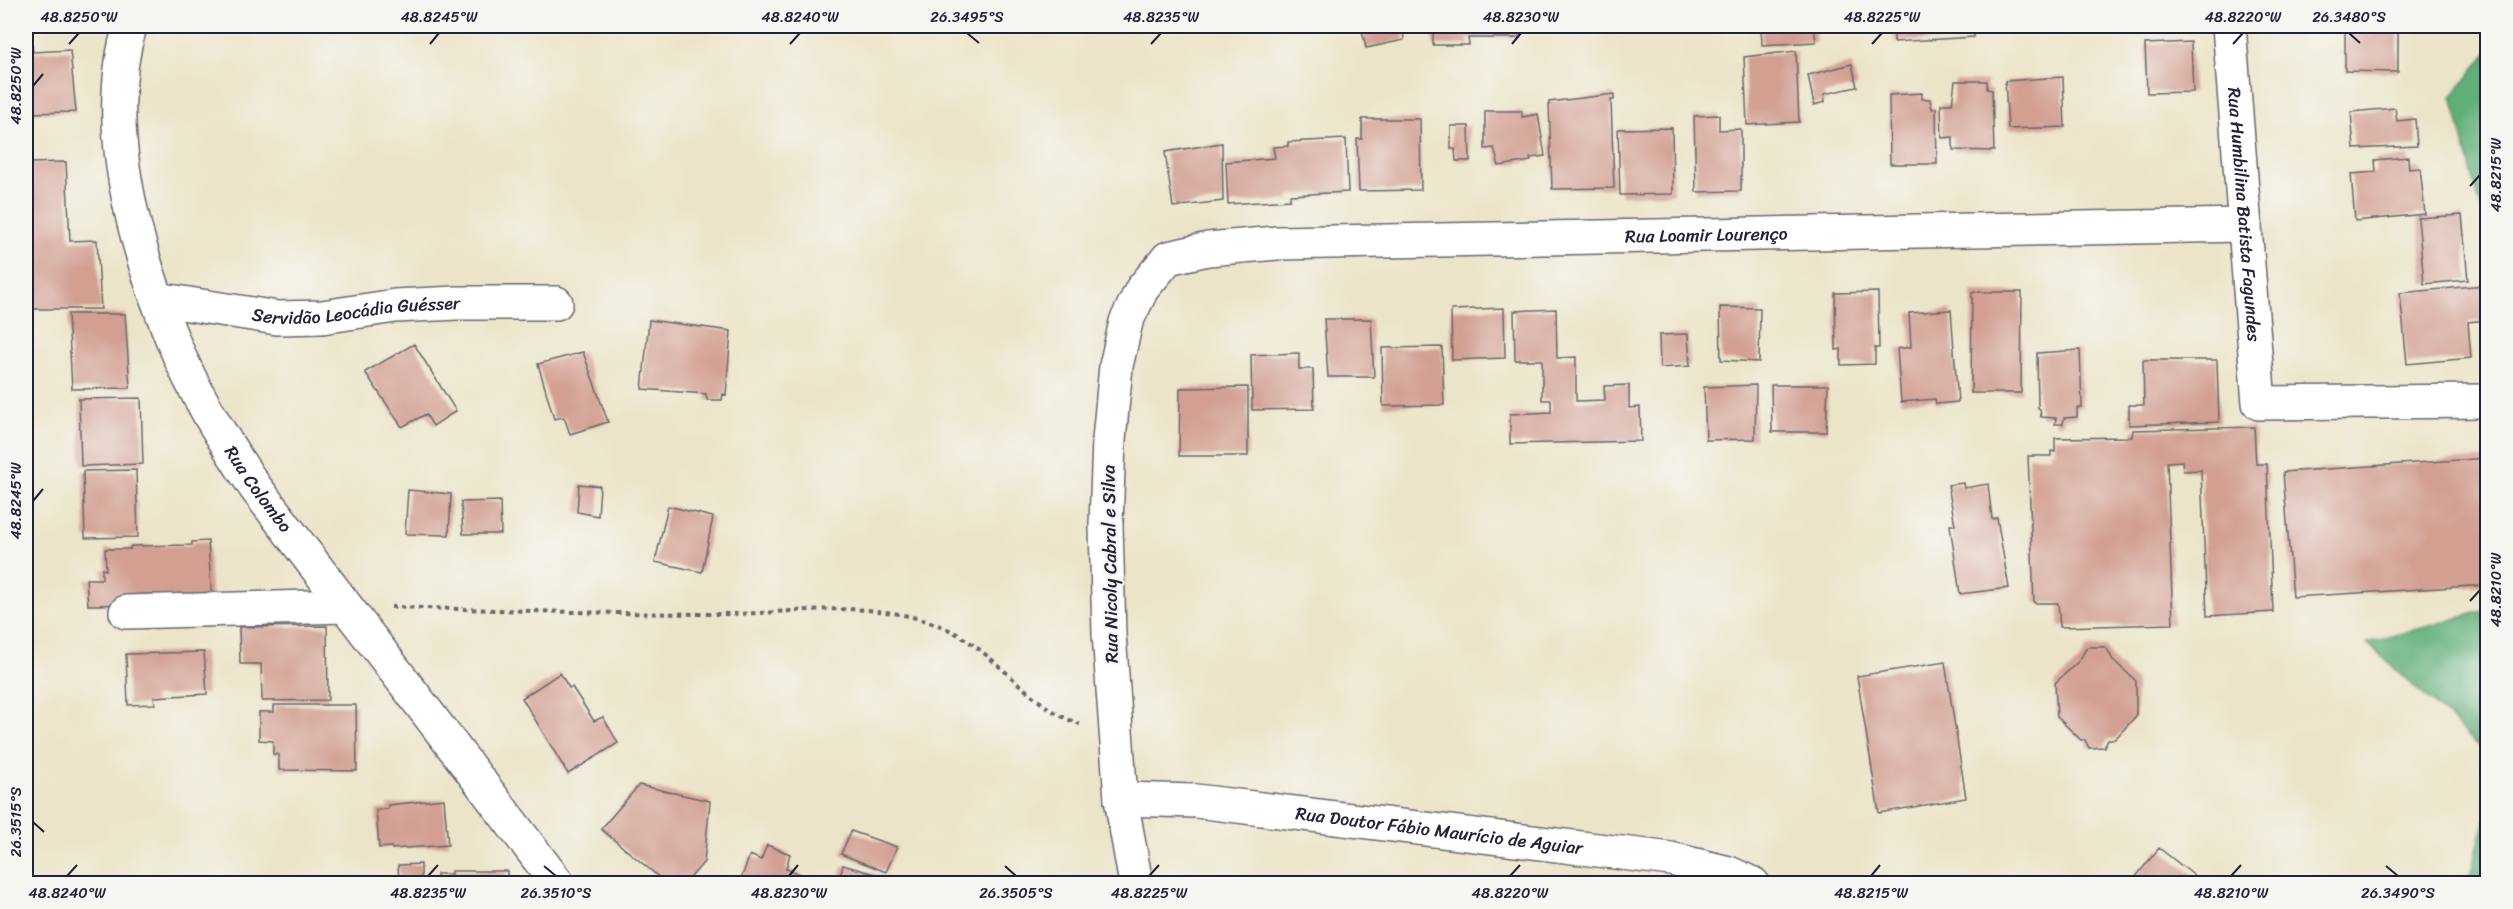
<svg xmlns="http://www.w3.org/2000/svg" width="2513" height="909" viewBox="0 0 2513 909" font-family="Sriracha,sans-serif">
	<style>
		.forest { fill: #61af79; stroke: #42685a; stroke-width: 1.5 }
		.building { fill: #d29f91 }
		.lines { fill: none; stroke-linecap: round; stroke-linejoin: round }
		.street-casing { stroke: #69666c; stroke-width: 36 }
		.secondary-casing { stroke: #69666c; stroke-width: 36 }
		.path { stroke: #69666c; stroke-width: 4; stroke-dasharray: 4.5 4.5; stroke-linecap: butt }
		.street { stroke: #fff; stroke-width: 33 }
		.secondary { stroke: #fff; stroke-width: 33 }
		.ticks { fill: none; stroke: #22223b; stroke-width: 2 }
		.labels { text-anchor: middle; stroke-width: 4.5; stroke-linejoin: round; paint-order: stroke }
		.street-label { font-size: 18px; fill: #22223b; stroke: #f6f6f2 }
		.neatline { fill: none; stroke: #22223b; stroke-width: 2 }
		.ticks-label { font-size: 15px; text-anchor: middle; fill: #22223b }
	</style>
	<rect width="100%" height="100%" fill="#f6f6f2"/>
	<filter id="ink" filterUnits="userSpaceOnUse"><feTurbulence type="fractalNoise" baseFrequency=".0167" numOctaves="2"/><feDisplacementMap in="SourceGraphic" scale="12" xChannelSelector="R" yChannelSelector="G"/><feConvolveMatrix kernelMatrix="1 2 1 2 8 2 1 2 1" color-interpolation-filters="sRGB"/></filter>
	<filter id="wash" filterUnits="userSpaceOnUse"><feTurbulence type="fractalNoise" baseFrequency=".008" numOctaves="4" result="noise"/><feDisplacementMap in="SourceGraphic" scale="24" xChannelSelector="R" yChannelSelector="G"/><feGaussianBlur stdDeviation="1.35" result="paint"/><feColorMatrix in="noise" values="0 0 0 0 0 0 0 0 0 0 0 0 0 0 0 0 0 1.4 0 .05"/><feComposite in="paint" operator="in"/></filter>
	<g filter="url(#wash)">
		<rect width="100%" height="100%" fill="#ece4c8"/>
		<!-- forest -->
		<path class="forest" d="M2487,53V231L2452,97Z
			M2487,610H2488L2487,753L2367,643Z
			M2487,814V883H2468Z"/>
		<g id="blocks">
			<!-- building -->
			<path class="building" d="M1361,26H1417V27L1403,29L1404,40L1366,48Z
				M1429,26H1519V38H1468L1469,45H1433V32H1429Z
				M1761,26H1814L1816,42L1762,45Z
				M1894,26H1974V37L1894,42Z
				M2076,26H2121V27L2077,31Z
				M2345,31H2398V72L2345,71Z
				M2191,42L2193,92L2147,93L2145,44Z
				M26,44L32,45L33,52L70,50L76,112L26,113Z
				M1796,51L1799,122L1747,125L1744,57Z
				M1852,64L1857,87L1824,94L1825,102L1814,105L1808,75Z
				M2063,77L2065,127L2008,129L2005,81Z
				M1955,81H1987V89L1992,90L1994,151L1953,150V137L1942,138L1941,104H1952Z
				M1922,93V99H1930L1932,109L1936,108L1937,164H1890L1889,95Z
				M1614,94V100H1611L1614,188L1552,189L1549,102Z
				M2395,108L2397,121L2415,119L2417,146L2354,149L2351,112Z
				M1485,111H1522V117L1538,114L1545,156L1530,158L1531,161L1499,166L1494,148L1485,149Z
				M1719,115V130L1741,129V191L1696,192L1694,116Z
				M1362,119H1420L1421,190L1359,191L1357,139H1362Z
				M1451,126H1469L1470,161H1456L1455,149H1451Z
				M1672,128L1673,194L1620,195L1618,129Z
				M1346,139L1348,192L1290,195V200L1228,204L1226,162L1275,158L1273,147L1288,146V142Z
				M1222,143L1223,201L1173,207L1165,152Z
				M2408,157L2409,169L2420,168L2425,214L2355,221L2351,174L2376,172L2375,160Z
				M66,162L70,241L97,240L101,309H26V163Z
				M2462,215L2468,280L2424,284L2418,218Z
				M2484,285L2487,320L2468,322L2471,358L2407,364L2400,293Z
				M1878,292L1879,348H1875V364L1841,365V349L1836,350L1835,293Z
				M1972,292H2022L2021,393H1971Z
				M1720,307L1760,308L1759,362L1721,360Z
				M1504,308L1505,358L1452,360L1451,310Z
				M1556,309L1557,358L1576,357V401L1605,400L1604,386L1629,385V408L1640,407L1641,441L1510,444V414L1551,412V400H1542V360H1515L1514,311Z
				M1951,310L1958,402L1936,404L1935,399L1901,402L1897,349L1911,347L1909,313Z
				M68,314H125L130,388L72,389Z
				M1324,319H1371L1374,377H1328Z
				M649,320L731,331L726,395L723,394L722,400H707L706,394L642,389Z
				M1688,334L1690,366L1660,368L1659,335Z
				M414,344L456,411L433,426L426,414L402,427L365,372Z
				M1442,347L1444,405L1383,406L1382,348Z
				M2080,350L2082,407L2077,408V417L2064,418L2063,424H2055L2056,418L2041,417L2040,409L2038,408L2037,353Z
				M583,352L608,422L570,434L564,417L554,419L538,364Z
				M1299,353V369H1313L1314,409L1252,410L1251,355Z
				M2143,360H2217L2219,422L2129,425V405H2144Z
				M1756,385L1755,439L1706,440L1704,387Z
				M1771,385H1828L1826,432H1772Z
				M1248,387V456H1179L1180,388Z
				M141,398L143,464L81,466L79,399Z
				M2254,427L2256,464H2267L2273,612L2207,616L2201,470L2183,471L2182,461L2167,462L2173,624L2060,627L2058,603H2034L2028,456H2051V451L2055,452V438L2132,437L2133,430Z
				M2488,458V585L2293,597L2283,472Z
				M136,470L138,537L85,538L83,471Z
				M1963,483L1964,488L1988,484L1992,519L1997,518L2009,588L1960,594L1950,525H1955L1948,485Z
				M579,484L600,486L598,516L577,512Z
				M408,490L451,494L449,535L405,534Z
				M500,501L501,534H463L461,502Z
				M668,506L713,517L702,572L655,562Z
				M208,541L212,603L88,605L86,579H102V569L106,570L105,549H130L131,546L192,545V542Z
				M327,626L328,700L262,701L261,664H240L239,627Z
				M2087,647H2106L2113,660L2136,681V716L2115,739H2108L2104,747L2089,748L2085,740H2081L2057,717L2055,683L2079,661Z
				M204,652L207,694L154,697L155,704L128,705L126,654Z
				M1945,662L1966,798L1879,813L1857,676Z
				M560,673L569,688L572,687L594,721L603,717L618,743L568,774L522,698Z
				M274,705H356L357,771L279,770V755L273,754V741L259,740V712H274Z
				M639,785L710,801L704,862L685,884H674L669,879L666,883L601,829Z
				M444,799L448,845L392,849L391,847L379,848L376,810L388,809V805Z
				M851,831L897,847L886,872L841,854Z
				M767,845L790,854L786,869L801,874L797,884H739L750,855L761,860Z
				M2159,848L2205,884H2130Z
				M421,864V884H399L398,865Z
				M843,865L892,879L891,884H838Z
				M451,871H507V884H437V874H451Z"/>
		</g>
	</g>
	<g filter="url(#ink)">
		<use href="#blocks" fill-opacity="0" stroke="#69666c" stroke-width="1.5"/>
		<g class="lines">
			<defs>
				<g id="street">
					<path id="s1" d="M2229,26L2259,403L2488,401"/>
					<path id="s2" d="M157,299L277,318L322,317L395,306L457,303H556"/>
					<path d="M126,612L345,606"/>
					<path id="s3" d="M1121,799L1196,801L1671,859L1729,873L1753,884"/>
					<path id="s4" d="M1136,884L1121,799L1109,634L1106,525L1109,440L1116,366L1126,322L1142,289L1168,258L1208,249L1277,243L2245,225"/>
				</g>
				<g id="secondary">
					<path id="s5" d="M130,26C100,124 135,248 173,341C194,393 224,441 255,487L558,884"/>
				</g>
			</defs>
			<!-- street casing -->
			<use href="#street" class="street-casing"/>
			<!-- secondary casing -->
			<use href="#secondary" class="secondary-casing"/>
			<!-- path -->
			<path class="path" d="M391,607C501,610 612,614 723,614C797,614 863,598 935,624C991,643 1028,708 1080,724"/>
			<!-- street -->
			<use href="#street" class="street"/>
			<!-- secondary -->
			<use href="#secondary" class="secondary"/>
		</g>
	</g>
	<!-- ticks -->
	<path class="ticks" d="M967,33L979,43M2349,33L2360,43M69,44L79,33M430,44L439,33M790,44L800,33M1151,44L1161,33M1512,44L1521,33M1872,44L1882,33M2233,44L2243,33M33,86L43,74M2470,186L2480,175M33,501L43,489M2470,601L2480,590M33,822L44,832M544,866L556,876M1005,866L1016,876M2386,866L2398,876M67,876L77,865M428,876L438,865M789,876L798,865M1149,876L1159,865M1510,876L1520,865M1871,876L1880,865M2231,876L2241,865"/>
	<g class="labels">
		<!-- street labels -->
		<g class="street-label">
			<text dy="6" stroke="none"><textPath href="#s1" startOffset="189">Rua Humbilina Batista Fagundes</textPath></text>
			<text dy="6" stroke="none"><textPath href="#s4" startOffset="1182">Rua Loamir Lourenço</textPath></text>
			<text dy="6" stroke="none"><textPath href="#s2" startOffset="201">Servidão Leocádia Guésser</textPath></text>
			<text dy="6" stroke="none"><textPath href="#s5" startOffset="495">Rua Colombo</textPath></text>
			<text transform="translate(1110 564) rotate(-91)" y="6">Rua Nicoly Cabral e Silva</text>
			<text dy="6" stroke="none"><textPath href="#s3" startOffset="320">Rua Doutor Fábio Maurício de Aguiar</textPath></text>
		</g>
	</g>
	<!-- margin -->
	<rect width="2513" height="909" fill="none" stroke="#f6f6f2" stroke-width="66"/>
	<rect x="33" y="33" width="2447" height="843" class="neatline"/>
	<g class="ticks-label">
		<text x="79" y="22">48.8250°W</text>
		<text x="439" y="22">48.8245°W</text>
		<text x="800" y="22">48.8240°W</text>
		<text x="967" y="22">26.3495°S</text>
		<text x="1161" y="22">48.8235°W</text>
		<text x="1521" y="22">48.8230°W</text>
		<text x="1882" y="22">48.8225°W</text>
		<text x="2243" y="22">48.8220°W</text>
		<text x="2349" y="22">26.3480°S</text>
		<text transform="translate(16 86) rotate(-90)" y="5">48.8250°W</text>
		<text transform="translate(2496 175) rotate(-90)" y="5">48.8215°W</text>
		<text transform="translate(16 501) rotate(-90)" y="5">48.8245°W</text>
		<text transform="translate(2496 590) rotate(-90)" y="5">48.8210°W</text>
		<text transform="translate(16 822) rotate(-90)" y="5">26.3515°S</text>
		<text x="67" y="898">48.8240°W</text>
		<text x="428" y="898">48.8235°W</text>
		<text x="556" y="898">26.3510°S</text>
		<text x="789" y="898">48.8230°W</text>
		<text x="1016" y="898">26.3505°S</text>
		<text x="1149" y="898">48.8225°W</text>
		<text x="1510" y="898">48.8220°W</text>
		<text x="1871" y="898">48.8215°W</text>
		<text x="2231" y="898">48.8210°W</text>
		<text x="2398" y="898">26.3490°S</text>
	</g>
</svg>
